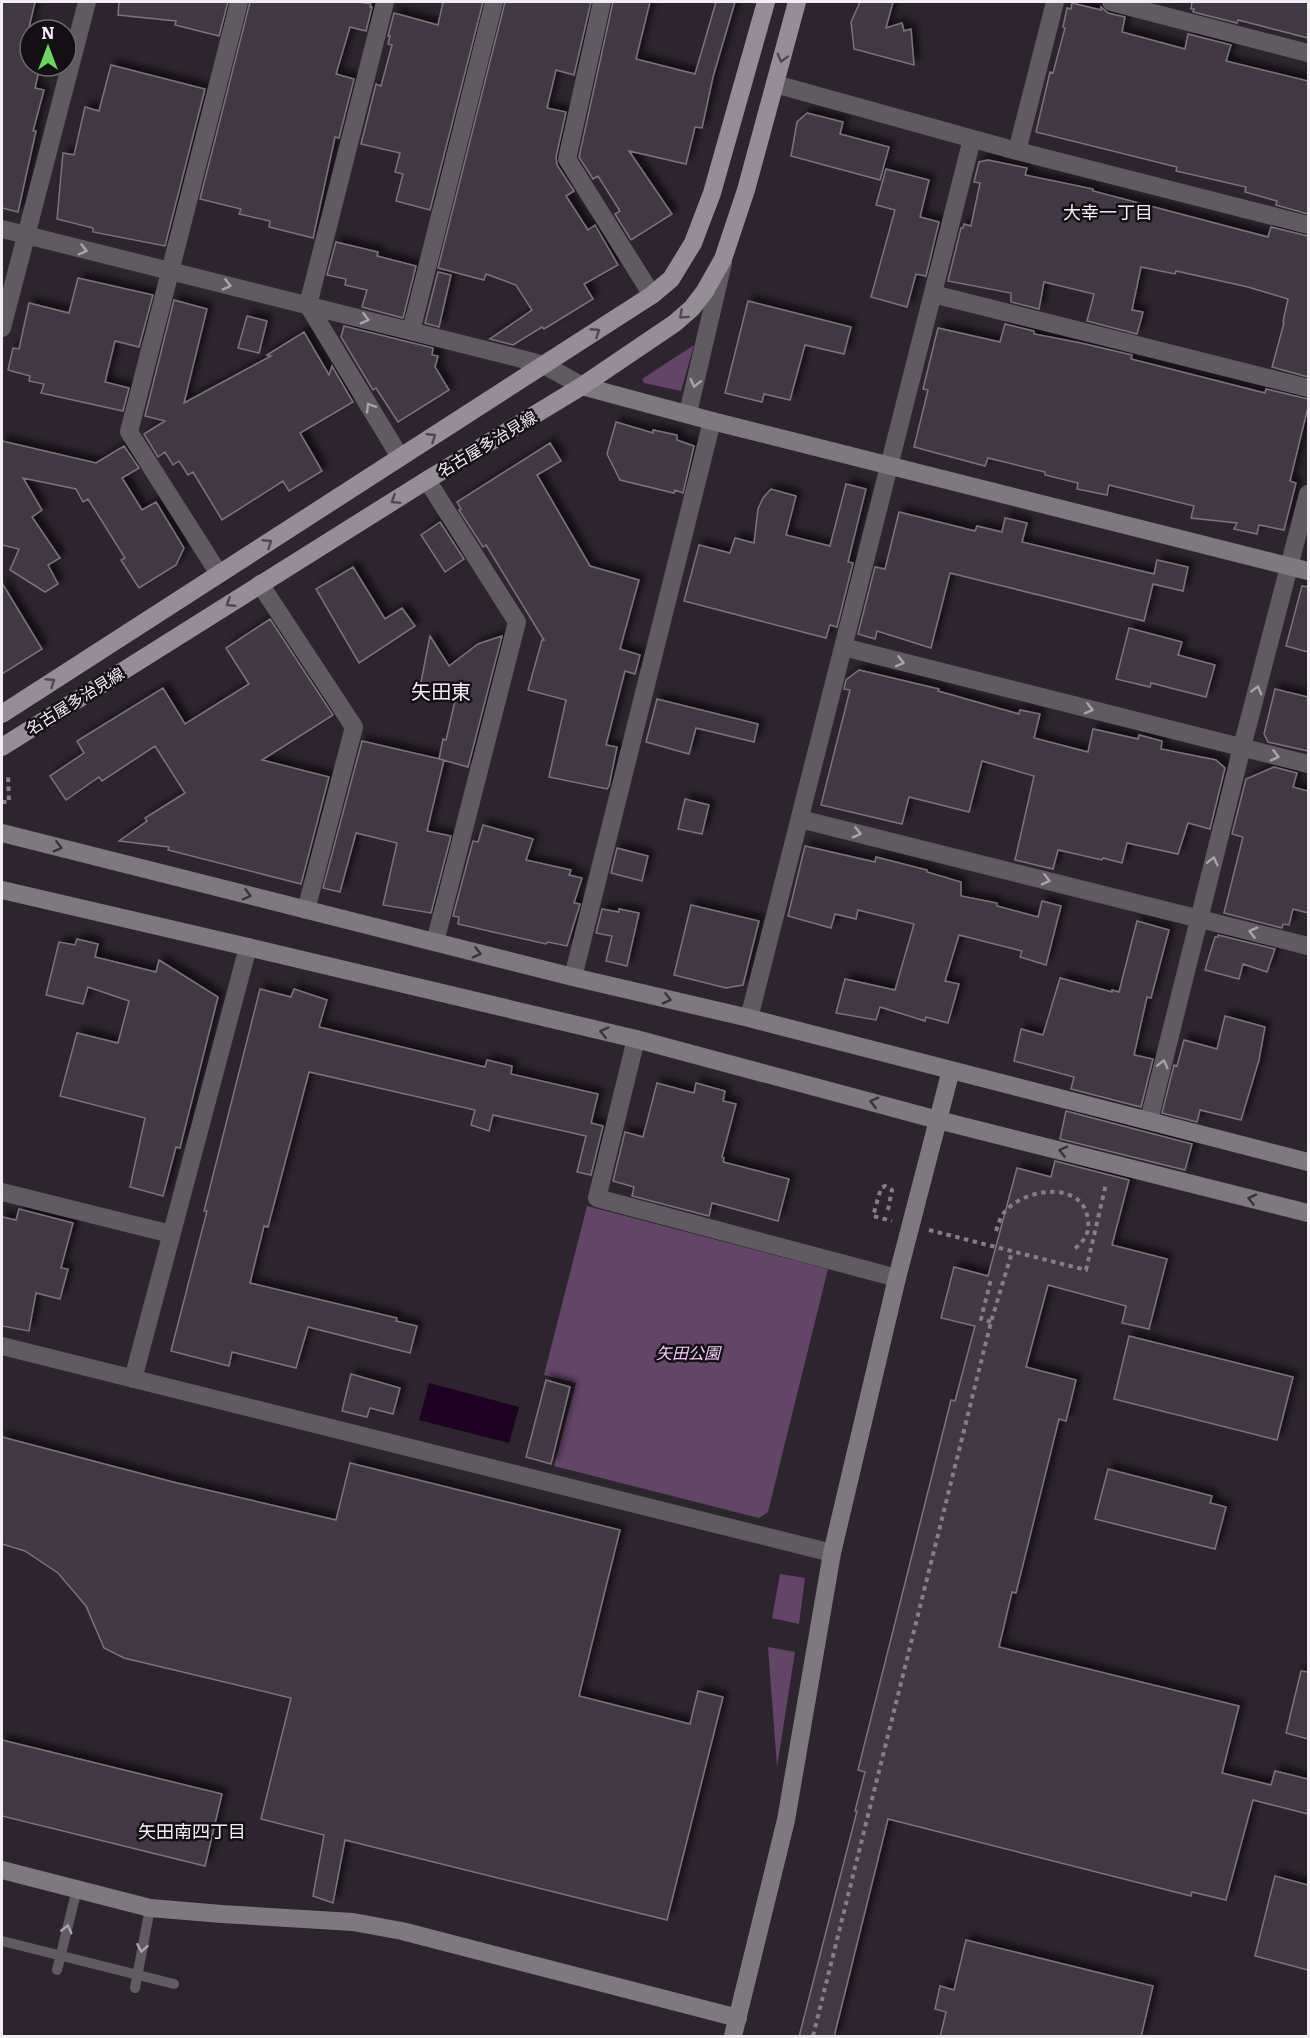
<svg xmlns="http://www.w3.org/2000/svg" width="1310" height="2038" viewBox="0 0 1310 2038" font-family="Literata,'Noto Sans JP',serif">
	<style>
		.green { fill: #624567 }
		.water { fill: #1e0222 }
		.building { fill: #413942; stroke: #7b727c; stroke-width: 1.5; filter: url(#shadow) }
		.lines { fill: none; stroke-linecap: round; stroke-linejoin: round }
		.path { stroke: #857e86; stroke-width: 4; stroke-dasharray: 4.5 4.5; stroke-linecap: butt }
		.lane { stroke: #5f5b60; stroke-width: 10 }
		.street { stroke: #5f5b60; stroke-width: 18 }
		.secondary { stroke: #7e787f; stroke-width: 18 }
		.primary { stroke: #968e97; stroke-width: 18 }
		.oneway { stroke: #4e494f }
		.oneway2 { stroke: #a8a4aa }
		.oneway3 { stroke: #383439 }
		.labels { text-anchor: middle; stroke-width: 5; stroke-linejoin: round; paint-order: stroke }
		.street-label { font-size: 16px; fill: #f2edf3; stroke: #131014 }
		.park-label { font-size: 16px; font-style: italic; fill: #f5cafc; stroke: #131014 }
		.neighbourhood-label { font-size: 18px; fill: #f2edf3; stroke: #131014 }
		.quarter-label { font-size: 20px; fill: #f2edf3; stroke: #131014 }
	</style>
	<defs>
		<filter id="shadow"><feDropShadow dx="5.5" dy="-5.5" stdDeviation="3" flood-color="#0009"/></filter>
	</defs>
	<rect width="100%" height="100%" fill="#2d252e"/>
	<!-- green -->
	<path class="green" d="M694,345L681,391L644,383L642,379Z
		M587,1206L828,1269L768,1512L759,1518L554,1466L576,1383L544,1375Z
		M780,1574L805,1578L799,1624L772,1618Z
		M768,1647L795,1652L777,1767Z"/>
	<!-- water -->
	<path class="water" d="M429,1383L519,1407L509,1443L419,1420Z"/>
	<!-- building -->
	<path class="building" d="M2,2H35L24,49L30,50V66H40L35,88L44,90L33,131H36L18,212L2,208Z
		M119,2H228L219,36L175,25L176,21L118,15Z
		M250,2H359L371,4L370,7H372L366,31L350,27L336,74L354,79L339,138L335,137L313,238L269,227L270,221L239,214L241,209L200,199Z
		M443,2H483L430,210L396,201L403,174L395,172L400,153L361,144L376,84L381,86L392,45L388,44L390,36H388L394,13L438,25Z
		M505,2H591L574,75L556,70L547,108L566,112L556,157L557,165L574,191L566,196L588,230L595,225L618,265L584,284L593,299L544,329L542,327L513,345L490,339L532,310L516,285L486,274L484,280L438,268Z
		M613,2H650L636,59L695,74L716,2H735L713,77L702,128L695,127L686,164L629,151L672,214L631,240L615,214L620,211L598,176L593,179L579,157Z
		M860,2H893L886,28L902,23L904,31L911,29L914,65L854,49L851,22Z
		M1192,2H1308V38L1238,20L1237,23L1193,12L1194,9H1191Z
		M1072,3L1101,10V7L1108,13L1125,17L1122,32L1185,49L1188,34L1231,45L1226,61L1308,81V214L1276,205L1277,201L1245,192L1246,187L1176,171L1177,167L1036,132L1050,72L1053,73L1065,28L1063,27L1067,8L1071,9Z
		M111,65L205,89L165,246L93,232V228L57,219L63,153L74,155L85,107L99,111Z
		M807,113L843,122L840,134L889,147L880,180L791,156L797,122Z
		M988,160L1027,168L1025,175L1093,189V191L1268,237L1271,227L1308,236V377L1272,367L1284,323L1283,322L1288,299L1248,287L1176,271L1175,274L1141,267L1132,310L1143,312L1137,334L1087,321L1094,294L1044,282L1039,309L1011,302V293L948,281L961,228H963L964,224L971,226L980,183L974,182L979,162Z
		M886,169L929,180L920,217L939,222L926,276L916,274L907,307L871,297L895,210L876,205Z
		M336,242L378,252L377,256L416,266L403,318L362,307L367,290L345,285L346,279L327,275Z
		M438,272L451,275L439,327L425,323Z
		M78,278L153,295L139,347L115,341L105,382L129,388L123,411L41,393L44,384L29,381L30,376L8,370L13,348L19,349L29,303L69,313Z
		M174,300L207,309L184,403L271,356L267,355L304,332L329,375L332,366L353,402L300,433L322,471L289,491L283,481L222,520L193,472L188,475L179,461L173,465L165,452L158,457L144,434L165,421L145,416Z
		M748,301L851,327L844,354L805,345L790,400L764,394L762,402L725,393Z
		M247,316L267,321L259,353L238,348Z
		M1005,324L1034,331V334L1081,343L1132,355L1131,359L1265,393L1266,389L1308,399V407L1290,481L1296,483L1284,530L1259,525L1257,534L1234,529L1237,523L1191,518L1194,506L1109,485L1107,495L1077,489L1078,483L1045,475V472L988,458L985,466L914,447L928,390L923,389L938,328L1000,342Z
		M344,326L433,348L432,355L438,356L435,367L449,390L398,422L376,388L373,390L341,337Z
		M616,422L653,433V430L677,435V440L694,446L683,493L675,490L674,493L620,480L607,454Z
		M2,441L96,463L124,446L139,468L122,478L142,510L156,502L184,548L176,565L139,588L121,560L125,558L88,499L83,502L76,489L23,478L42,510L32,517L60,558L48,565L58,584L45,592L10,570L19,549L2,545Z
		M550,443L561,461L537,475L590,566L639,580L620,649L640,655L635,674L625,671L606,745L617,747L609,786L607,789L549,777L566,700L528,690L542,640H544L486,545L483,547L459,510L461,509L457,502Z
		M846,484L866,489L848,562L853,563L837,627L830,625L826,638L684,601L699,545L730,553L735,538L754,543L758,509L763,498L771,489L796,496L786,535L830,546Z
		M899,512L975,531L977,526L1002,532L1005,518L1027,523L1022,542L1154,574L1157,560L1188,567L1183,591L1153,584L1144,621L950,573L931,648L877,631L875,639L858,634L875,567L885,569Z
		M440,522L464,559L445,572L421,535Z
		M353,567L385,619L402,608L415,626L359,663L316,589Z
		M2,583L42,649L2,674Z
		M1302,586L1308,587V652L1286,646Z
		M270,619L333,715L262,760L329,777L301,884L168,850L169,847L119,841L147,821L145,818L185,793L155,746L102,781L99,777L66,800L50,776L84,753L77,741L163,688L185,724L249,684L226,648Z
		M1129,628L1182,642L1178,655L1215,665L1206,697L1151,683L1150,687L1116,679Z
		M430,636L449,666L478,644L502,636L468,767L439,759L443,739L446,740L455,701L419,692Z
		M859,670L939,689L938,691L1019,714L1020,710L1040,714L1034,738L1088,752L1093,729L1138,739L1139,735L1162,741L1161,749L1216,760L1225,768L1210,829L1188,823L1178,854L1127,843L1122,863L1103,858L1102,860L1058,850L1053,869L1015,860L1034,776L982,761L969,812L909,797L902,824L821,805L850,690L844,689L846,680Z
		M1275,689L1308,697V751L1268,742L1264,734Z
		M657,699L758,724L754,742L696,728L689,754L646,742Z
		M362,741L444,760L427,831L451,836L431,913L383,905L397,843L356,833L340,892L323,888Z
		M1274,767L1297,773L1293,787L1308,791V913L1293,909L1289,925L1283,924L1282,928L1224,913L1243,837L1232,834L1246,779Z
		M685,799L709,805L702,834L678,829Z
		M483,825L533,839L526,860L571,870L569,875L582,878L574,903L580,904L567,946L548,942L546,944L458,924L459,917L453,916L473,841L478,842Z
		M805,846L875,862L876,857L927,870V872L961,882V896L997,903V906L1038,917L1042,901L1061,906L1046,965L1020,957L1022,951L959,935L945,981L959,984L948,1023L926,1017L925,1021L880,1007L876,1020L836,1013L845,979L895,990L914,924L858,910L856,919L835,914L831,928L788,916Z
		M617,848L648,856L642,881L611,873Z
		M691,905L759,921L743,985L726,988L674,975Z
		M602,909L619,912V909L639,913L627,966L606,961L612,936L596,933Z
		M1137,921L1169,930L1151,998L1147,997L1134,1055L1153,1059L1141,1107L1071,1089L1074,1077L1014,1061L1021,1029L1043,1035L1060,978L1112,992V990L1119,992Z
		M1218,935L1275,949L1267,972L1243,964L1239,979L1205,970L1215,937H1218Z
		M77,939L98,944L95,957L156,972L159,960L218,997L180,1148L176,1147L163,1196L130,1187L145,1118L60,1096L77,1033L118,1043L129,1001L88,987L83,1004L46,995L59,942L75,945Z
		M260,989L291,997L294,989L327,1000L319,1027L485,1067L487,1060L512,1066L511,1074L598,1094L591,1123L603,1126L591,1175L577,1172L586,1136L493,1115L489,1131L471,1125L475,1110L309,1072L268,1227L264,1226L250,1283L397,1318L396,1321L417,1326L410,1353L308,1327L296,1368L232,1352L229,1366L171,1351L207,1211H204Z
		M1225,1016L1265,1027L1259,1060L1241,1120L1200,1110L1197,1122L1162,1113L1174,1065L1177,1066L1184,1040L1217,1049Z
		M657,1083L694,1093L696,1083L725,1091L723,1101L736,1104L722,1157L724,1158L723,1162L789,1179L778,1221L712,1203L709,1216L632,1196L634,1187L613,1181L625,1132L643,1137Z
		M1066,1111L1192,1144L1185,1170L1060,1139Z
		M1055,1161L1129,1180L1112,1245L1167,1259L1149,1329L1122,1323L1126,1306L1048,1285L1026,1367L1076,1380L1066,1421L1059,1419L1016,1593L1012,1592L999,1647L1239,1706L1222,1773L1271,1785L1275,1771L1308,1779V1814L1253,1800L1226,1900L1192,1892L1191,1896L888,1819L834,2037H799L857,1811H855L865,1772L858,1770L951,1400L955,1401L975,1326L941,1318L954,1267L988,1276L1017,1168L1051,1177Z
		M19,1209L73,1223L61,1268L68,1269L60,1299L36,1293L29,1331L2,1326V1217L16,1220Z
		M1129,1336L1293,1377L1277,1440L1114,1399Z
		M351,1374L400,1388L393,1414L370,1408L367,1417L342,1411Z
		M546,1380L570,1387L551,1464L526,1457Z
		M2,1437L173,1482L336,1520L350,1463L620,1530L579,1696L690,1724L698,1691L723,1697L667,1920L345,1840L333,1903L313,1896L324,1835L261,1819L291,1698L124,1658L104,1648L86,1606L58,1573L25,1551L2,1544Z
		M1108,1469L1212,1496L1210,1503L1226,1507L1215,1549L1095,1519Z
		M1301,1671L1308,1672V1739L1286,1733Z
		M2,1740L222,1794L205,1866L2,1816Z
		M1275,1876L1308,1885V1970L1255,1956Z
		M966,1940L1153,1986L1141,2037H940L946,2012L935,2009L940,1986L954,1990Z"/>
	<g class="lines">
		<!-- path -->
		<path class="path" d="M2,802H9L8,774
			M888,1210L892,1190L885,1186L881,1188L873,1216L892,1221
			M929,1230L1086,1270L1106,1184
			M996,1231C998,1225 1000,1219 1003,1214C1023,1187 1084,1180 1088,1220C1090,1235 1083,1242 1072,1251
			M991,1322L981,1319L991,1279
			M813,2036L991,1322L1012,1252"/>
		<!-- lane -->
		<path class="lane" d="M2,1941L174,1984
			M57,1970L77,1889
			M135,1988L150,1908"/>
		<!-- street -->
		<path class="street" d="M385,2L308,305L400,457
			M602,2L567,159L652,295
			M1111,2L1308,53
			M775,84L1017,151L1308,225
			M1017,151L1055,2
			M2,229L518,358L544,365L582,386
			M933,294L1308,388
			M2,328L87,2
			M411,331L494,2
			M688,413L723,263
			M427,480L517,622L435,942
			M219,574L129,432L239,2
			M260,584L354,727L306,910
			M843,647L1308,764
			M800,819L1308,946
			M573,977L712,421
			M749,1018L972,139
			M636,1039L597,1198L897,1278
			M1149,1120L1242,747L1308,494
			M2,1192L171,1234
			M2,1346L832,1553
			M133,1379L248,947"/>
		<!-- secondary -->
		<path class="secondary" d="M582,386L712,421L1308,571
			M2,833L573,977L749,1018L1308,1162
			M2,890L248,947L636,1039L938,1120L1308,1213
			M2,1870L150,1908L222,1914L353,1922L402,1931L738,2018
			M733,2036L786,1820L832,1553L897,1278L951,1070"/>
		<!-- primary -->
		<path class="primary" d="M2,714L652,295L671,279L693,243L712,193L766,2
			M2,747L427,480L582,386L675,323L692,308L705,291L723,259L746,190L797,2"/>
	</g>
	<!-- one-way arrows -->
	<defs><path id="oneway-chevron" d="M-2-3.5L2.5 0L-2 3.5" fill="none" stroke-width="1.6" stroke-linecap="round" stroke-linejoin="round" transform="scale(1.5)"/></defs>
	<g class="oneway">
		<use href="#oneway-chevron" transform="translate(782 58) rotate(105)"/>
		<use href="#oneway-chevron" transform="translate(683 315) rotate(138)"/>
		<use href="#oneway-chevron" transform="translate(596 332) rotate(-33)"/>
		<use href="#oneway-chevron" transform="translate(432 437) rotate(-33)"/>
		<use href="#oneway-chevron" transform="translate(395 500) rotate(148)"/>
		<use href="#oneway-chevron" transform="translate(268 543) rotate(-33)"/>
		<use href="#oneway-chevron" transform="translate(230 603) rotate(148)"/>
		<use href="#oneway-chevron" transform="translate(51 682) rotate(-33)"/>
	</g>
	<g class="oneway2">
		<use href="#oneway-chevron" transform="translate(83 250) rotate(14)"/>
		<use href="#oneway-chevron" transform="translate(227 285) rotate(14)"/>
		<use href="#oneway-chevron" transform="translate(365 319) rotate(14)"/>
		<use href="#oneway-chevron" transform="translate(695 383) rotate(103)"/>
		<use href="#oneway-chevron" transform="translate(370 407) rotate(-121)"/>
		<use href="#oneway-chevron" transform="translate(900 662) rotate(14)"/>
		<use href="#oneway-chevron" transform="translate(1257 690) rotate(-75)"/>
		<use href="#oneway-chevron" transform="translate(1089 709) rotate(14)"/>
		<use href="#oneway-chevron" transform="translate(1275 756) rotate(14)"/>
		<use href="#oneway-chevron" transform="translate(857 833) rotate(14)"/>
		<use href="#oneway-chevron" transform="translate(1213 861) rotate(-76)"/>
		<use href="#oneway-chevron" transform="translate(1046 880) rotate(14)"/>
		<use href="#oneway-chevron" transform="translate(1253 932) rotate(-166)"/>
		<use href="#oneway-chevron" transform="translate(1163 1064) rotate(-76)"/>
		<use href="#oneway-chevron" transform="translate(67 1929) rotate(-76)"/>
		<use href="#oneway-chevron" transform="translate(142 1948) rotate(100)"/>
	</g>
	<g class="oneway3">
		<use href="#oneway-chevron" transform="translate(58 847) rotate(14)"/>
		<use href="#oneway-chevron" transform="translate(247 895) rotate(14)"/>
		<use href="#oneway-chevron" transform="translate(477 953) rotate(14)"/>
		<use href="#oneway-chevron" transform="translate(667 999) rotate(13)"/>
		<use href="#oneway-chevron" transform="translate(604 1032) rotate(-167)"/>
		<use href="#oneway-chevron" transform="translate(874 1102) rotate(-165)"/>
		<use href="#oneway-chevron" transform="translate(1063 1151) rotate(-166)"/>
		<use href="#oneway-chevron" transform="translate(1252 1199) rotate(-166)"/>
	</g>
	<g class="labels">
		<!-- street labels -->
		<g class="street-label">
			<text transform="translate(487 444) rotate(-31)" y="6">名古屋多治見線</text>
			<text transform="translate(75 701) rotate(-32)" y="6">名古屋多治見線</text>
		</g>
		<!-- park labels -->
		<g class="park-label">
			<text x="688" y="1359">矢田公園</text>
		</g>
		<!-- neighbourhood labels -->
		<g class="neighbourhood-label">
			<text x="1108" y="219">大幸一丁目</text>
			<text x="192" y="1838">矢田南四丁目</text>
		</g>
		<!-- quarter labels -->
		<g class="quarter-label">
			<text x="441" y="699">矢田東</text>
		</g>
	</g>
	<!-- border -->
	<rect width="1310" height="2038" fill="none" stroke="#f2edf3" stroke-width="6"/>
	<!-- north arrow -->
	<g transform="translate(48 48)"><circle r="28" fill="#131014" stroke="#6c686d" stroke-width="1.5"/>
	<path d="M0-4.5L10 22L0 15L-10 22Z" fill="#6dd361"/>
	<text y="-9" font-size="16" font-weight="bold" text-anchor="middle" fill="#f2edf3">N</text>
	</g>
</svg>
